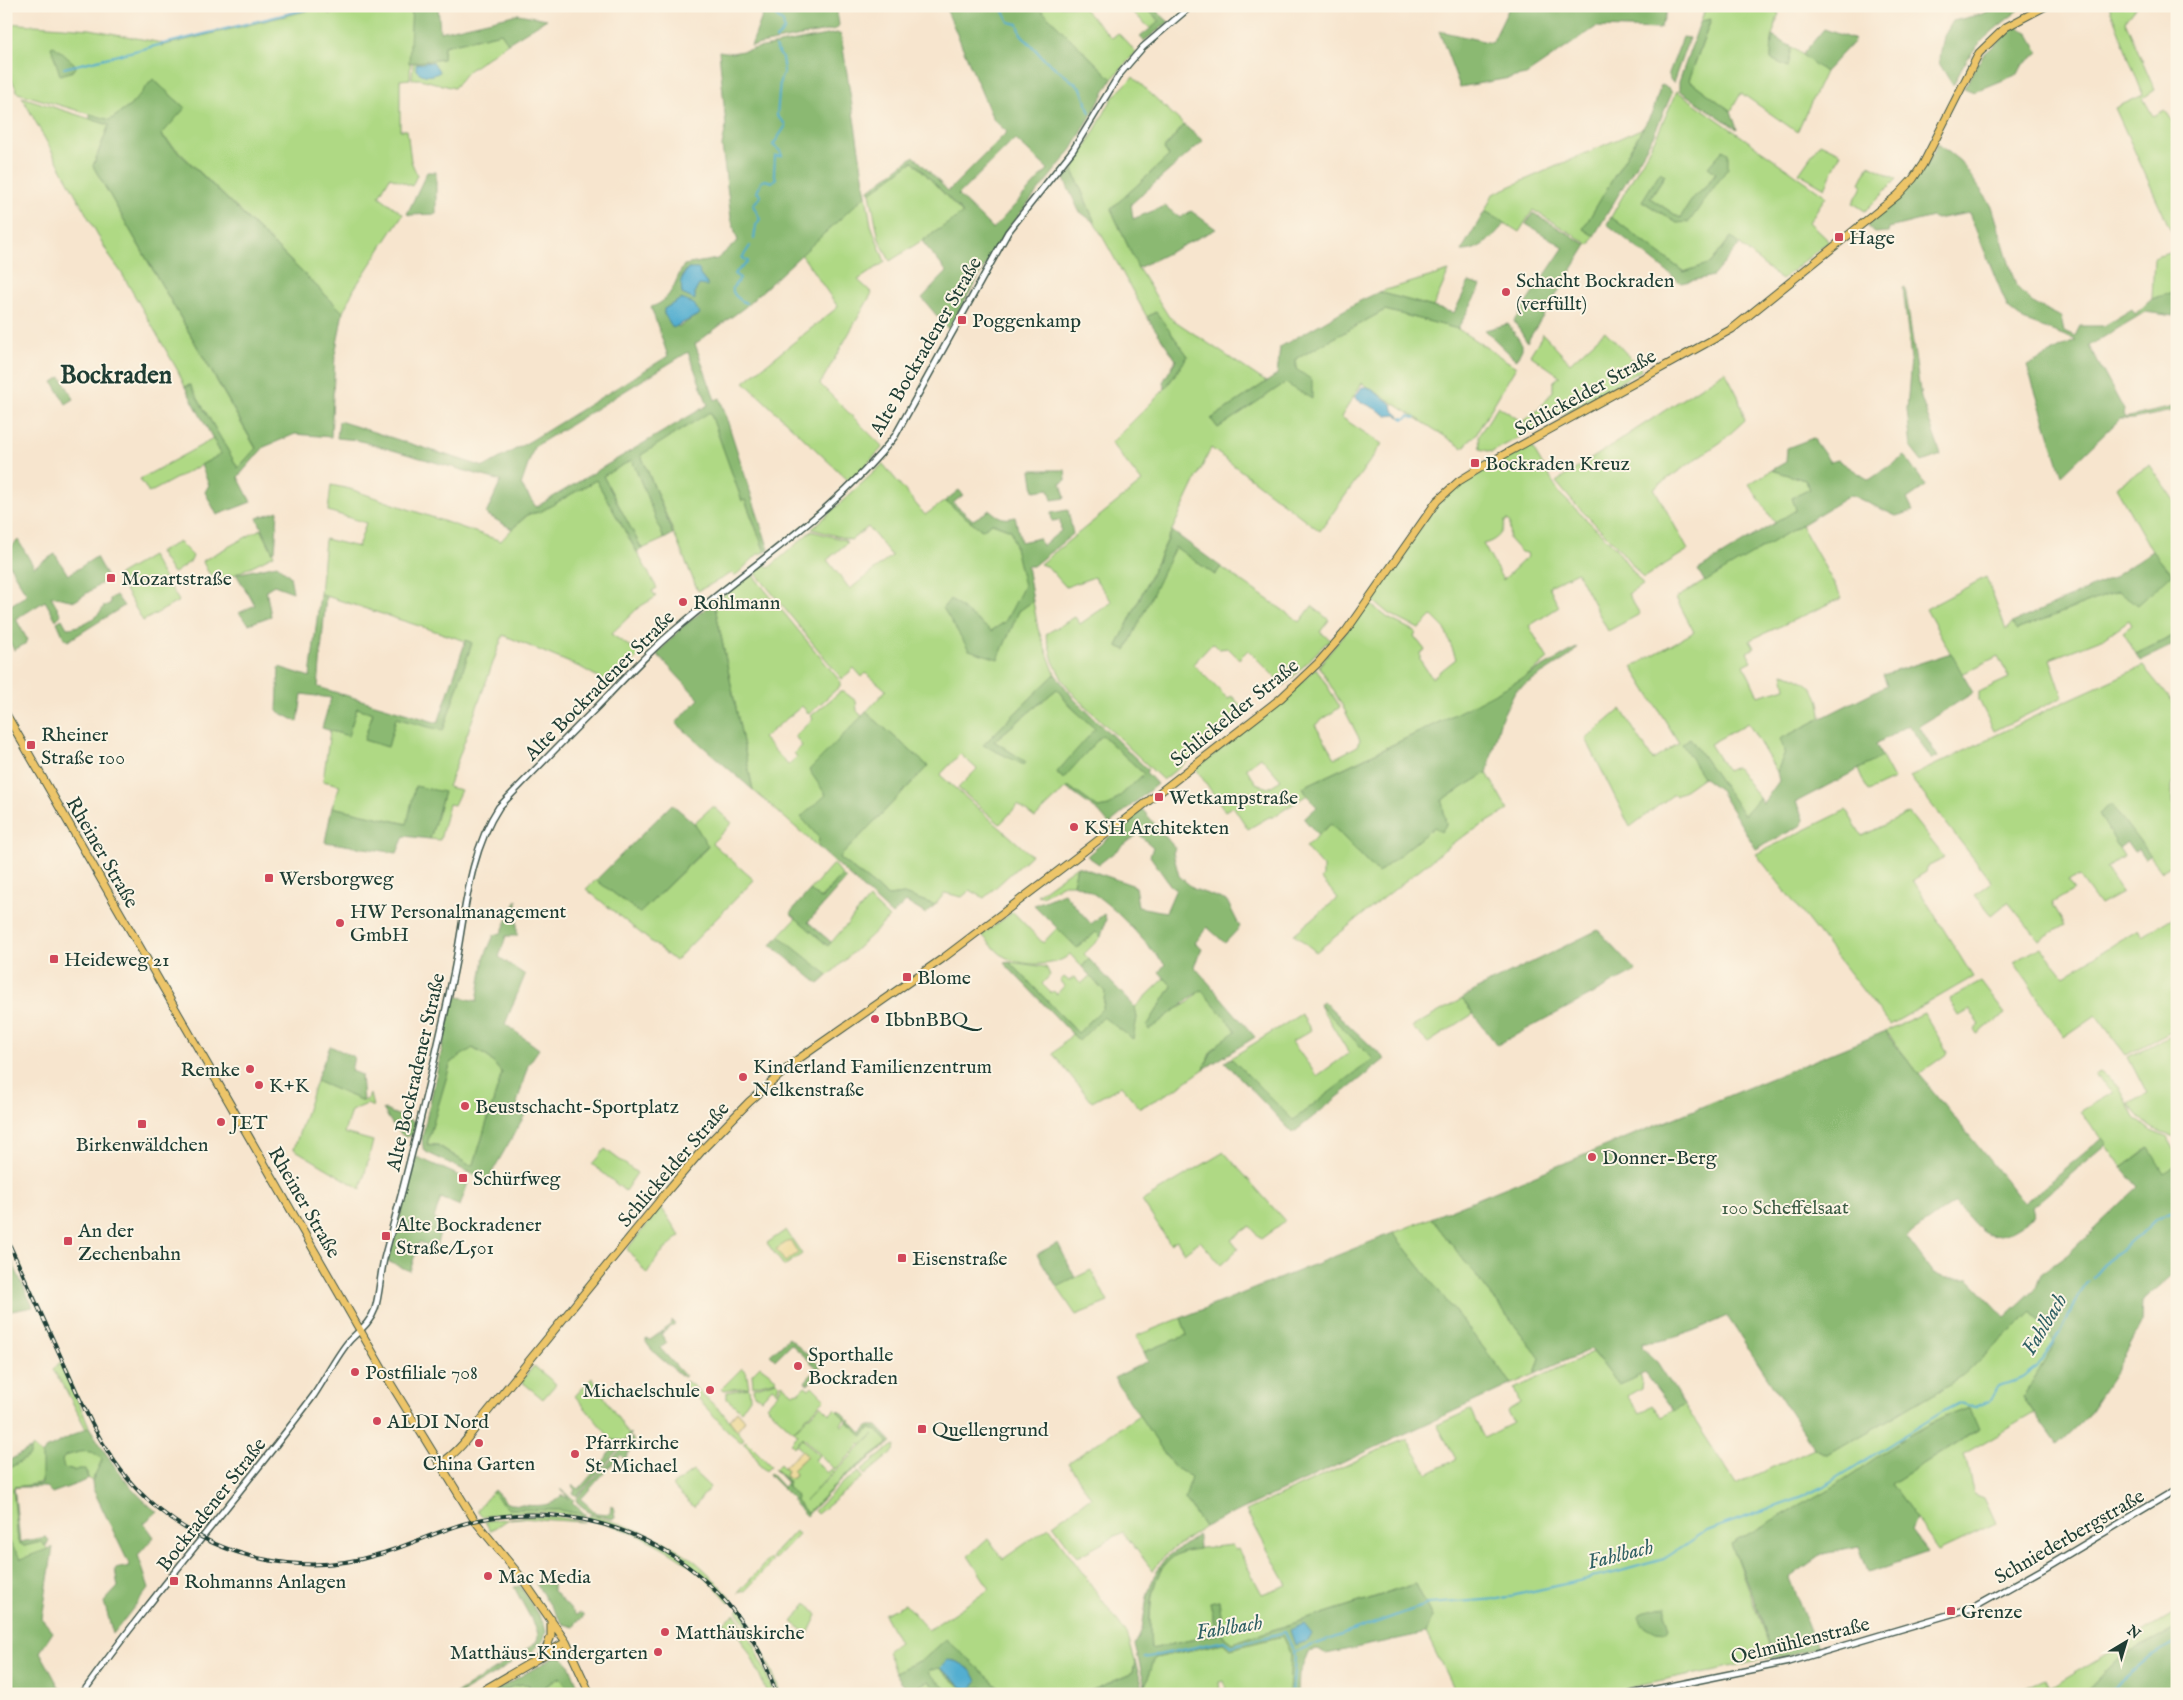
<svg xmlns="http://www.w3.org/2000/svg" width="2183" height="1700" viewBox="0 0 2183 1700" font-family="'IM FELL English',serif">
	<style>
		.green { fill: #afd984; stroke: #678b5c; fill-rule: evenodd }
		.forest { fill: #8bb972; stroke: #557b53; fill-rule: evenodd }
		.sand { fill: #eeda9e; stroke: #868c69 }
		.water { fill: #52aed0; stroke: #387682 }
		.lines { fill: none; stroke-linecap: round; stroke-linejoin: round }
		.stream { stroke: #52aed0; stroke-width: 2 }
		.minor-casing { stroke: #3f564b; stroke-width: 8 }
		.major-casing { stroke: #3f564b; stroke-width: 9 }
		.minor { stroke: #fff; stroke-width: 5 }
		.major { stroke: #edc569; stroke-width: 7 }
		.rail-casing { stroke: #1f3d34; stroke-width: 4 }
		.rail { stroke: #fcf5e5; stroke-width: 2; stroke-dasharray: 5.5; stroke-linecap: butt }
		.poi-dot { fill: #d1495b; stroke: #fcf5e5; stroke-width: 2 }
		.labels { text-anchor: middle; stroke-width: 4; stroke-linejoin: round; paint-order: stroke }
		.poi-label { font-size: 20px; fill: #1f3d34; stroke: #fcf5e5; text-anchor: start }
		.street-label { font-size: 20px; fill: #1f3d34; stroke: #fcf5e5 }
		.park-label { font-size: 20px; fill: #3c5c44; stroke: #fcf5e5 }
		.water-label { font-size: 21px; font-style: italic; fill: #2e5f63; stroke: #fcf5e5 }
		.district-label { font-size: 25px; font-weight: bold; fill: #1f3d34; stroke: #fcf5e5 }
	</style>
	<rect width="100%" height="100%" fill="#fcf5e5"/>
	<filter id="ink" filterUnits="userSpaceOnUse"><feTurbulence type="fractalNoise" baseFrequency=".02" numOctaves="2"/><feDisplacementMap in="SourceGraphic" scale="10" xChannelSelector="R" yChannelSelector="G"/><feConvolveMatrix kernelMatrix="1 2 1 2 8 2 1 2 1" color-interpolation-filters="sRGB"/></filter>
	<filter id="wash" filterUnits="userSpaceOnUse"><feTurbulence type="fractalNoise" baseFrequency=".0096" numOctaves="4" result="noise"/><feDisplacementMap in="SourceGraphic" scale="20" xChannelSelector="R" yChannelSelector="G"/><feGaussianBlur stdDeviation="1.12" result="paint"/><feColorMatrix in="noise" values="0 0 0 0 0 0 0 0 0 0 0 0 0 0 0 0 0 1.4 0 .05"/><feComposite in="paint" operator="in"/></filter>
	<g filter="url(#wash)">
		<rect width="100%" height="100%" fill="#f7e5ce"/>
		<!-- green -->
		<path class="green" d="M327,6L329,14L361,6H412L410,79L400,80V130H407L411,161L417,175L412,186L390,177L379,196L403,214L354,289L343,312L161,134L185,108L153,79L130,106L110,120L18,93L12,80H9L6,72V23L90,29L162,43L161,46Z
			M1037,6H1081L1112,38L1118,33L1136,52L1112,79Z
			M1126,6H1143L1160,21L1151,29Z
			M1706,6H1761L1779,13L1772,36L1771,59L1788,67L1792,47L1825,72L1797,132L1741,93L1731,111L1689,80L1711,20L1701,21Z
			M2109,6H2137L2125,21L2155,90L2143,98L2153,116L2165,110L2177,128V244L2115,108L2143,95Z
			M501,33L508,43L468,71L454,88L420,79H412L413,63L443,59L444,46Z
			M1133,77L1184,125L1164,148L1169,156L1111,209L1138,268L1169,317L1266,382L1211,419L1218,428L1285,383L1296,369V359L1385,310L1458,329L1516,367L1476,434L1463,448L1362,383L1341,417L1382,444L1320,531L1211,448L1117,646L1126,650L1175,546L1215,575L1221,567L1300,622L1312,606L1329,620L1320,632L1331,640L1325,644L1284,686L1248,650L1239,659L1228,648L1219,649L1214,644L1211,645L1193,664L1228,699L1232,696L1248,714L1163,780L1076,697L1063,681L1053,661L1046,634L1075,617L1080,624L1112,602L1094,577L1066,587L1048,567L1040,564L1142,482L1111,443L1165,389L1188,356L1155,312L1147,317L1095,223L1073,170L1113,97Z
			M1677,91L1826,196L1809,222L1829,241L1781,280L1731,237L1711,263L1684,272L1611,217L1658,133ZM1709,167L1728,168L1677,223L1642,201L1665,175L1650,198L1680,218L1695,195L1703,190L1716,172Z
			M22,97L109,125L93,166L256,449L238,468L190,385L185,387L178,371L121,272L110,257Z
			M1643,128L1583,229L1594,236L1590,245L1533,210L1519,232L1485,211L1493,194Z
			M1820,143L1841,153L1825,188L1799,173Z
			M913,161L963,214L890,261L879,239L870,193Z
			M1869,165L1897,179L1865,211L1853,203L1863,185L1860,183Z
			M866,195L871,225L885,262L858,280L872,293L820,384L883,447L850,482L744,382L838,307L801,254Z
			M2177,250V291L2152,299L2154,258Z
			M1449,271L1433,307L1379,292Z
			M1605,331L1642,370L1492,452L1480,449L1479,435L1498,406L1522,422L1538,410L1553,391V382L1560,376L1530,355L1543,334L1570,363Z
			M1725,371L1738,396L1745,420L1721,442L1654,488L1688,550L1643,578L1616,545L1573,502L1556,482Z
			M710,411L742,501L745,500L765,552L758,554L735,576L732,573L698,591L641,455Z
			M213,439L221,454L149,493L140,479Z
			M1530,444L1560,494L1614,546L1643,585L1628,594L1640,614L1608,631L1577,572L1549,586L1559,607L1529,626L1548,659C1521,684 1488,698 1456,714C1405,739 1354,763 1303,787L1307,795L1273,817H1269L1248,829L1233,806L1225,811L1196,769L1282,701L1316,668L1340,707L1315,725L1335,758L1356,747L1360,740L1342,705L1319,666L1369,603L1388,618L1416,632L1414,636L1425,650L1420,653V660L1432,678L1456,659L1445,629L1432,616L1419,629L1389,614L1371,599L1438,503L1461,482ZM1508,520L1510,523L1509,539L1521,552L1527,553L1528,556L1503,580L1483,544C1494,542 1504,534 1505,521ZM1261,757L1281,780L1268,788L1256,783L1246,768Z
			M632,459L664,539L642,549L603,476Z
			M883,464L925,515L945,501L982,530L992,523L1011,530L1025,586L1005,622L991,631L950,600L943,608L998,659L1019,611L1033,601L1038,629L1055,674L984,744L1026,762L994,741L1057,689L1069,705L1096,729L1057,773L1063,778L1102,735L1144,774L1109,806L1098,808L1068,786L1035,818L1018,805L1000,824L958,788L977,769L960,754L940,775L1031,855L984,898L970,890L962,897L945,893L935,905L904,894L888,896L839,858L928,766L866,712L886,690L866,673L862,677L854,668L842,679L754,571L764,563L769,568L811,531L845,540L847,543L827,560L850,589L892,556L868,527L851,540L812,529Z
			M2150,465L2177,505V634L2136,654L2123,632L2132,625L2129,620L2104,638L2050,659L2063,697L1994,731L1979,700V692L2009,678L1998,656L1962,674L1926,609L1986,577L2006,630L2012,623L2016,630L2118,591L2171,574L2152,551L2116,487Z
			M1772,470L1805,480L1810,489L1792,498L1797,510L1775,523L1749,484Z
			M596,480L657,588L652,591L656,597L639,607L611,634L641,654L610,684L582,668L503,635L448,787L461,790L454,805L449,804L440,840L430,839L444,792L408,824L332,807L340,785L323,781L330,731L348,735L357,708L373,712L364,740L388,747L396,718L443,730L472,643L320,594L325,539L358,547L366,523L328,511L331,485L350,489L501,541L512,529L529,514L540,512Z
			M1801,525L1842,598L1750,640L1754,648L1747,652L1752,661L1744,665L1758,696L1786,688L1783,673C1809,680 1820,690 1821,718L1781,739L1785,752L1777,772L1748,723L1710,744L1727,771L1736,767L1759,798L1744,816L1690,738L1683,744L1703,777L1676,796L1674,794L1630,827L1586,739L1621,709L1653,760L1679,743L1632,667L1694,632L1676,598Z
			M261,529L274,555L218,583L208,572L203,562L204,560Z
			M179,542L193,556L191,561L174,573L171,571L159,552Z
			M151,556L179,601L143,621L117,576Z
			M751,573L840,681V686L809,714L802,706L763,738L788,765L797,757L794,753L802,746L795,736L813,719L811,716L840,692H844L856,701L857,711L862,716L810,770L826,795L818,847L753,790L714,602Z
			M2143,666L2177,707V781L2172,785V803L2177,809V862L2162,871L2110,805L2119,848L2124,856L2106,868L2122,893L2100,905L2079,876L2069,881L2074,890L2052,903L2065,925L2039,940L2008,902L1992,915L1975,895L1992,882L1910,777L2066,701Z
			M1882,757L1894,779L1868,791L1858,769Z
			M1487,773L1508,810L1454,842L1316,952L1294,934L1338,898L1321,879L1323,876V867L1305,847L1331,824L1378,873L1434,827L1441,831L1446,825L1442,800Z
			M713,806L732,823L712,843L754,880L675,961L586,889L596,880L640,913L708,847L694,823Z
			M1846,810L1862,836L1909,813L1945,858L1927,867L1926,872L1913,880L1973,977L1890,1025L1756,854Z
			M833,864L842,875L820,899L810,890Z
			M1077,866L1073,884H1064L1042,896L1037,895Z
			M869,899L889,918L828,976L779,936L796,918L828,946Z
			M1013,912L1043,943L1057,928L1077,948L1096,932L1101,937L1084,954L1089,959L1082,967L1070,954C1056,968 1022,966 1005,957C997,952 989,942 982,935Z
			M2177,915V1029L2126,1055L2096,1015L2064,1037L2014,962L2041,947L2064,976L2138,929L2142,936Z
			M1010,962L1046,967L1050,975L1042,984L1051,993L1053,991L1057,994L1064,986L1060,981L1064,977L1069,981L1074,977L1081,984L1090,976L1105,992L1103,1008L1078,1033Z
			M1165,978L1172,986L1147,1026L1189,1002L1201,990L1237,1031L1218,1044L1210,1053L1204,1069L1174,1090L1140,1108L1121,1086L1092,1102L1053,1054L1072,1034L1079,1041L1103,1017L1137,1018L1135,1007Z
			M1981,982L2005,1014L1977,1034L1974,1029L1980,1025L1970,1010L1959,1016L1949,999Z
			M1462,999L1473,1014L1428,1043L1412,1027Z
			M1319,1004L1374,1059L1293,1120L1231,1058L1301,1014L1311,1030L1292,1042L1317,1076L1349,1053Z
			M1924,1013L1948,1053L1919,1074L1886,1031Z
			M2177,1033V1137C2156,1134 2140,1122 2129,1104L2147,1094L2128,1057Z
			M472,1048L488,1057L502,1073L474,1164L469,1165L438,1145L427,1144L451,1062Z
			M2100,1072L2119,1086L2135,1118L2151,1131L2168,1138L2177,1154V1163L2164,1174L2148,1148L2122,1168L2081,1111L2114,1092L2094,1075Z
			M316,1081L363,1101L368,1099L370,1094L373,1107L367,1104L351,1111L344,1133L373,1141L361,1189L294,1149Z
			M605,1149L637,1173L625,1191L592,1164Z
			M1224,1152L1285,1221L1261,1239L1250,1226L1231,1240L1238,1249L1221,1265L1200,1241L1184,1253L1177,1240L1170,1244L1142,1201Z
			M661,1207L680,1236L659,1255L647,1274L627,1249Z
			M1431,1218L1540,1358L1535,1374L1512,1384L1393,1233Z
			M786,1230L802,1254L784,1266L767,1243Z
			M1091,1270L1108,1302L1076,1315L1057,1287Z
			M2032,1311L2055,1344L2023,1397L2034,1413L1964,1454C1969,1467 1969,1480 1974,1494L1984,1498L1996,1524L1939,1551L1891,1484L1978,1430L1970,1408C1920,1422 1877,1459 1834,1486C1801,1506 1765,1524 1731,1544L1774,1658L1599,1694H1456L1426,1633L1432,1617L1415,1584L1232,1643L1224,1637L1219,1600L1210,1602L1217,1634L1151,1649C1149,1621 1147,1563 1182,1552C1198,1547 1216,1547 1232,1545L1235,1550L1238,1549L1262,1594L1287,1585L1246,1511L1386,1447L1407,1439L1428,1474L1456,1459L1437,1425L1470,1410L1484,1438L1513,1423L1507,1411L1520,1403L1514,1389L1593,1352L1619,1385L1640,1375L1642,1380L1641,1388L1627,1396L1640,1413L1652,1405L1662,1417L1684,1404L1736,1484L1814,1448L1828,1455L1963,1376Z
			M1181,1318L1187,1335L1144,1352L1136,1336Z
			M61,1361L88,1424L89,1427L86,1429L64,1386L53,1370Z
			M534,1366L556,1384L543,1399L521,1381Z
			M760,1366L776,1378V1380L753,1386L752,1374Z
			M742,1368L746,1371L749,1387L724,1390L722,1388Z
			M592,1378L629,1435L624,1441L612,1440L575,1396Z
			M686,1381L692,1385L722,1412L744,1439L741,1442L728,1431L685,1385Z
			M776,1381L779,1384L777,1392L772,1388L762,1399L754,1395L753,1388Z
			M782,1384L793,1393L799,1392L805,1386L809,1389L812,1386L825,1399L793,1431L766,1406L778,1393Z
			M749,1388L750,1398L741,1411L727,1399V1392Z
			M821,1405L830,1414L835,1409L845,1419L841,1424L842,1426L847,1422L863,1436L870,1429L878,1431L888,1442V1445L844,1477L807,1513L796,1501L797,1497L787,1486L789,1482L775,1469L780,1464L787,1471L785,1473L786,1478H793L795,1474L792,1470L807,1456L797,1445L803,1439L819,1456L814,1460L827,1473L832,1469L834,1471L805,1501L874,1434L861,1445L858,1443L859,1446L835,1470L803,1437L794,1447L790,1443L798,1435L794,1431Z
			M1139,1415L1173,1466L1191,1477L1185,1499L1204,1527L1165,1555L1153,1571L1123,1532L1077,1557L1053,1524L1091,1497L1068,1463Z
			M746,1441L771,1466L766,1471L757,1463L758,1461L747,1445L743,1443Z
			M892,1446H895L894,1451L865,1475L861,1470Z
			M32,1447L42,1455L44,1482L13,1488L18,1542L24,1546L41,1542L48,1549L24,1564L6,1545V1470L29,1456L30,1449Z
			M84,1450L97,1454L102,1460L92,1481L88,1478L87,1472L74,1471L64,1468L62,1460L65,1456Z
			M693,1471L710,1487L694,1507L672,1486Z
			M859,1472L863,1477L817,1514L814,1511L843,1483Z
			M492,1492L508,1509L559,1510L584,1515L586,1518C551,1511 517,1510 483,1517L477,1510Z
			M589,1515C628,1525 665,1538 697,1563C710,1574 720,1587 732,1599L729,1602C692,1559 644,1532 589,1519Z
			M529,1516L558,1517L585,1522L520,1518L508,1519L490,1531L485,1521Z
			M1049,1527L1127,1634L1135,1661L1133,1673L1083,1694H1007L946,1640L924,1659L895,1672L887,1651L899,1642L884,1614L905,1604L928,1630L990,1589L968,1556L988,1538L1003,1559Z
			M795,1531L799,1534L775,1559H773L772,1556Z
			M769,1559L773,1561L745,1591L738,1593Z
			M807,1603L817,1615L808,1634L792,1622Z
			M741,1607C747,1611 746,1618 749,1624C760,1648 773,1669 780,1694H778C769,1664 756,1637 737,1611Z
			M2177,1612L2176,1628L2119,1657L2083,1694H2012L2045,1679L2049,1688Z
			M735,1614L755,1646L774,1694H767C761,1677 741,1627 723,1623Z
			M1282,1636L1291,1655L1289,1694H1227L1224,1681L1219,1682L1220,1694H1147L1145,1686L1155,1658L1223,1643L1230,1649Z
			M939,1668L963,1689L960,1694H951L926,1671Z
			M561,1677L571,1694H533Z
			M929,1681L939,1694H909L907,1691Z
			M524,1684L529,1685V1690L525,1694H501L513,1686Z"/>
		<!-- forest -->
		<path class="forest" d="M412,6H438L440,32L518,14L547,19L508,43L501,33L444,46L443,59L409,63Z
			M766,6H836L839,25L836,29L751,46Z
			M945,6H1037L1112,79L1072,149L1006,231L948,329L922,298L947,272L922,241L963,213L913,161L870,193L869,190L914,156L948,191L1007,132L993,119ZM1015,139L1048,169L993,229L958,195Z
			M1143,6H1151L1169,22L1144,41L1140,37L1160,21Z
			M1504,6H1669L1660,29L1596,27L1526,75L1460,87L1439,31L1492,43L1508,10Z
			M2000,6H2017L2019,10C1986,36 1972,45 1954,84H1952L1939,63L1944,36L1953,21L1982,14Z
			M1711,19L1689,80L1731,111L1737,129L1679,90V82L1699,25L1701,21Z
			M2016,26L2029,34L2039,52L2022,66L2018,74L1974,92L1964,88L1983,55Z
			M1824,29L1855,40L1825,72L1802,55Z
			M837,33L841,35L866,195L745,307L695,344L715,400L720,398L769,550L765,552L745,500L742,501L710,412L641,455L673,534L664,539L632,460L603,476L642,549L637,552L596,480L540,512L528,514L512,529L486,514L501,481L357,440L337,438L339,421L484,467L532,440L668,356L651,307C672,301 674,282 684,265L717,259L738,241L731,218L722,146L726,126L719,51L732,53ZM687,269L696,270L707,284L699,285L695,292V297H689L682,294V276ZM681,299L698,315L679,327L664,315V309ZM688,352L708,405L536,507L521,485L534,447Z
			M1772,36L1792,47L1788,67L1771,59Z
			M1683,37L1689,38L1673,83L1669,78V73Z
			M54,46L75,64L76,68L71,72L60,75L51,47Z
			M153,79L185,108L161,135L343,312L335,355L331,437L295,434L264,447L238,477L251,502L217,515L205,492L209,485L201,465L221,454L185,387L190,385L238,468L256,448L93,166L109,125L90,119V114L110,120L130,106Z
			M1661,85L1669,88L1672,93L1653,136L1594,236L1583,229L1653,111Z
			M1184,125L1203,141L1131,204L1133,219L1165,206L1180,218L1191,211L1216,229L1138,268L1111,209L1169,156L1164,149Z
			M1938,144L1960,161L1992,206L2016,286L2033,303L2061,317L2064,331L2075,336L2080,326H2104L2132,309L2135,314L2152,299L2177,291L2174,316L2145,312L2089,346L2124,410L2123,414L2125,418L2177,406V410L2133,419H2120L2062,475L2027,366L2076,340L2023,320L2008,308L1969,213L1936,219L1932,217L1889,228L1888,232L1875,233L1866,226C1894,202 1921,178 1938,144Z
			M1723,150L1728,153V168L1689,222L1677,223L1642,201L1660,172L1665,175L1650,198L1680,218L1695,195L1703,190L1716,173L1708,167Z
			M1073,170L1095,223L1079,211L1064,179Z
			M427,172H436V214L410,215L407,214Z
			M1485,211L1505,223C1494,236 1480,252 1461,251Z
			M1533,213L1587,245L1527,342L1514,321L1564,247L1526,224Z
			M1611,217L1684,272L1711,263L1731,237L1740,244L1713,276L1681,283L1607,224Z
			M1469,282L1481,286L1458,329L1385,310L1296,359V369L1312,380V399L1285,383L1218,428L1211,419L1277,375L1280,347L1360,301L1379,292L1454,313Z
			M1905,287L1921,398L1941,455L1922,462L1911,448L1907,409L1911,359L1903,288Z
			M1156,312L1188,356L1165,389L1163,382L1176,360L1147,317Z
			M1508,324L1522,344V349L1516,360L1485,330Z
			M61,377L74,399L66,404L53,382Z
			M1813,438L1830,462L1838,460L1869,480L1905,456L1926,486L1907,499L1913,511L1896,516L1851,495L1705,582L1698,570L1796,510L1792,498L1810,489L1805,480L1772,470L1786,462L1787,448Z
			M1031,470H1065L1066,480L1061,483L1065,498L1052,500L1049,489L1034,491Z
			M959,490L963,495L953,503L973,520L990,510C999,518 1004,520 1015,517L1021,542L1039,538L1042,546L1061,531L1060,520L1052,521L1051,513L1068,510L1073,534L1033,566H1027L1033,601L1019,611L998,659L969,650L943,608L950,599L991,631L1005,622L1024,586L1011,530L992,523L982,530L945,501Z
			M278,511L275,551L273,552L257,518Z
			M1172,531L1221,567L1215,575L1175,547L1126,650L1117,646Z
			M18,540L34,567L55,554L68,575L96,557L108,579L75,601L51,596L61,615L56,620L45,601L16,619L27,639L25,644L14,650L6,636V608L27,595L6,559V552Z
			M2152,551L2172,574L2138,605L2118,591L2016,630L2012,623L2111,579Z
			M277,565L290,576L293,592L274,585L266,590L271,616L249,624L239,613L255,605L236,574Z
			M320,594L326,595L318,687L438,723L466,640L472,643L443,731L396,718L388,747L364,740L373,713L357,708L348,736L322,728L331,698L302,694L298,722L277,711L279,667L310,677Z
			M116,595L124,606L68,641L64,638L57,622L62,619L67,628C79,628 100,617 104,606L110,604V599Z
			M714,602L753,790L676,723L699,699L657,654L682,627Z
			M2177,634V643L2140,661L2136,654Z
			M1578,647L1570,656L1515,691L1501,719L1487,773L1442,800L1446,825L1441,832L1434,827L1378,873L1331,824L1318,835L1304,819L1317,807L1307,795L1303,787C1397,744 1489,699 1578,647Z
			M1951,653L1973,693L1919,726L1938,757L1932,760L1909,725L1876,744L1882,757L1796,802L1803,818L1802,825L1756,849L1719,789L1703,777L1682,744L1690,738L1744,815L1759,798L1763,803L1779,781L1777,772L1785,752L1780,739L1887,685L1883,675Z
			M1055,674L1074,699L1148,770L1146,772L1157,784L1109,824L1099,812L1066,788L1068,786L1098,808L1109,806L1144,774L1102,735L1063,779L1057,772L1095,729L1069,705L1057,689L994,741L1026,762L1024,765L983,745Z
			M866,712L928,766L839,858L888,896L904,894L935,905L926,914L906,902L892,915L818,847L819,838L801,817L826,795L809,770Z
			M415,786L444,792L430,839L404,836L397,853L325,842L332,807L407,824Z
			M672,804L694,823L708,846L640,913L596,880Z
			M2111,804L2149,854L2145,859L2138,849L2134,852L2127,842L2119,848L2099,814Z
			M1142,809L1175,848L1173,853L1179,876L1194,889L1227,901L1240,927L1225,943L1207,927L1195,943L1202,948L1194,966L1255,1037L1204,1069C1212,1047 1217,1044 1236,1031L1201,990L1149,1030L1147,1026L1172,986L1159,972L1165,964C1141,939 1106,893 1073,884L1077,866L1135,886L1138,907L1166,912L1176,889L1170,885L1150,856L1153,847L1138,834L1099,864L1087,856Z
			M842,875L846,879L808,922L831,942L828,946L790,913L810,890L821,899Z
			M1064,893L1091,924L1104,914L1106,919L1101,937L1096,932L1077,948L1034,905Z
			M517,900V936H506L499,957L525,975L505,1024L539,1049L528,1065L517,1103L526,1113L487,1181L426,1152L423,1147L422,1138L454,996L477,1001L484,958L494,935L501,933ZM473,1048L488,1057L502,1073L474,1164L469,1165L437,1145L432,1146L427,1144L451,1062Z
			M1598,930L1636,971L1497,1045L1462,999L1479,988Z
			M779,936L828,975V976L819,984L771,945Z
			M1089,959L1135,1007L1137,1018L1133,1039L1103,1017L1079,1041L1004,963L1010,962L1078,1033L1103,1008L1105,992L1082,967Z
			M1323,1001L1385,1059L1293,1133L1225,1062L1231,1058L1293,1120L1373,1059L1319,1004Z
			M1886,1031L1889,1037L2024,1203L2102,1138L2107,1144L2032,1207L2034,1216C1989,1248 1988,1239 1955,1202L1906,1237L1932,1272L1946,1279H1969L2005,1317L2036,1288L2041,1274L2067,1255L2138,1187L2122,1168L2149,1148L2164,1173L2177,1163V1271L2142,1301L2141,1324L2114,1375L2088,1415L2057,1445L2023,1397L2055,1344L2032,1311L1963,1376L1828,1455L1814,1448L1727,1316C1700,1328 1671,1343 1642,1342L1641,1347L1657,1362L1684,1404L1674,1411L1645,1373L1619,1385L1591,1349L1535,1374L1540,1358L1431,1218Z
			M330,1046L354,1057L351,1071L361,1075L363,1101L316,1081Z
			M383,1109L417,1123L413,1135L405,1137C395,1130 389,1119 383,1109Z
			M417,1157L469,1180L460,1206L441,1198L434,1218L442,1225L436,1247L419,1242L410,1271L387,1261Z
			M1393,1233L1512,1384L1204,1527L1185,1499L1191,1477L1173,1466L1114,1378L1148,1361L1144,1352L1187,1335L1181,1318Z
			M1058,1243L1075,1278L1057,1287L1037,1254Z
			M6,1251H7L33,1307L6,1312Z
			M671,1320L675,1324L661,1334L667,1343L660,1348L685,1376L684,1378C672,1366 654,1356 646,1342V1339L650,1340L671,1325Z
			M789,1338L819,1365L821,1370L808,1384L805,1382L817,1368L791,1344L775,1360L770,1355Z
			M1970,1408L1979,1429L1891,1484L1916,1519L1911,1530L1928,1552L1868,1573L1859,1547L1822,1554L1789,1578L1817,1648L1774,1658L1754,1600L1731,1544C1765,1524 1800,1506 1834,1486C1877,1459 1920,1422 1970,1408Z
			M839,1410L862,1433L869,1426H877L892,1442L843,1479L806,1516L793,1502V1499L769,1475L770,1473L783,1487L787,1483L774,1469L789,1483L787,1486L797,1497L796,1501L807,1513L843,1477L888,1444V1442L878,1431L870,1429L862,1436L838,1412Z
			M89,1427C110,1460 126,1487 157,1512L144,1523L154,1537L138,1555L149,1588L113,1634L104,1602L118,1587L115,1569L130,1566L93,1489L92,1481L102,1460C92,1447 79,1452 65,1456L62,1460L64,1468L74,1471L78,1469H85L88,1478L85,1481L52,1493L46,1487H14L20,1542L46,1537L49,1540L46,1546L41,1542L24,1546L18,1542L14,1487L42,1484V1455L46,1449Z
			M630,1433L631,1435L577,1496L573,1493L575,1490L572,1486L573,1485L579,1489L606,1458L607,1455L616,1447L611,1441H624Z
			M632,1437L634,1443L625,1459L620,1455L581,1499L596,1513L610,1514L611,1505L613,1506L615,1517L612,1519L591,1514L577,1502L576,1499Z
			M30,1449V1456L6,1470V1462Z
			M561,1489L574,1500L572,1502L586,1515L559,1510L508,1509L492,1492L494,1490L507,1503L511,1504C528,1505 551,1510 562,1495L569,1499Z
			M1198,1535L1199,1549C1193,1550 1185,1550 1180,1553C1146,1569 1149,1618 1151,1649L1217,1634L1210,1602L1219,1600L1224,1637L1232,1643L1416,1584L1432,1617L1426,1633L1326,1654L1318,1650L1308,1652L1299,1674L1298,1694H1289L1291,1655L1282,1636L1230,1649L1223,1643L1155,1658L1145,1686L1135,1645L1142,1629L1147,1597L1154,1576L1166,1558Z
			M6,1537L21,1559L53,1547L42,1619L53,1632L40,1652L63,1694H6Z
			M545,1576L553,1583V1591L576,1615L580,1613L583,1615V1618L577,1621L574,1627L563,1624L536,1584Z
			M520,1586L544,1624L546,1632L543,1641L534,1650L516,1659L501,1670L460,1694H456L536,1643L538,1637L537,1630L514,1587Z
			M1667,1606L1665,1615L1669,1629L1667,1632L1655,1631L1642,1624L1639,1616L1642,1612Z
			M2177,1621V1689L2168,1694H2083L2119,1657L2176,1628Z
			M946,1639L1007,1694H998L980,1687L960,1694L963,1689L939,1668L927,1671L951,1694H939L929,1681L907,1691L895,1672L924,1659ZM953,1660L970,1669L959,1684L943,1669Z
			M554,1657H562L569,1664L581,1694H571L560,1677L533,1694H525L529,1690V1685C514,1681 505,1694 490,1694Z
			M1135,1661L1145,1694H1083L1133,1673Z"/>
		<!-- sand -->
		<path class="sand" d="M790,1240L798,1253L785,1262L776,1249Z
			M737,1411L745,1420L737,1430L729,1420Z
			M802,1450L807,1456L792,1470L795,1474L793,1478L788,1479L785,1475L787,1471L784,1467Z"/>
		<!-- water -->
		<path class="water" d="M433,62L440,72C431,77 423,77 416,70V64Z
			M687,269H699L700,275L707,284V286L699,285L695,292V300L682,294L681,280Z
			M681,299L694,304L700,314L673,328L664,314V309Z
			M1362,387H1368L1392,404L1393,410L1402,418L1396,415L1387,416C1378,409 1367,405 1356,399L1355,397Z
			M1304,1624L1312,1634L1308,1641L1295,1645L1290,1630Z
			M948,1660C961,1661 974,1670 977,1682L971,1689L961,1687L957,1681L940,1668Z"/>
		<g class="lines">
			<!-- stream -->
			<path class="stream" d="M775,6L771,12L783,22L784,30L776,39
				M999,6L1002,8L1009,22L1018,24L1021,34L1043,58L1081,88L1090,113
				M64,68L320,6
				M754,239L756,225L760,219L753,205L761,196L757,192L761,182L765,180L772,182L776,178L774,173L775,156H782L780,151L773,145L785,127V124L777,116L780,81L784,71L782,58L775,47
				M746,303C741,301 731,294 733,288C734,285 739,281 740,278L734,274L747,263L748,261L742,258L750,246
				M1402,418L1405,419L1409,416L1415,418
				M2093,1278L2114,1254L2138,1237L2155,1220L2177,1210
				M1144,1658L1224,1641L1231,1646L1285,1632L1294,1652L1428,1604L1498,1599L1614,1573L1664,1559L1706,1531L1802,1497L1824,1486L1942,1412L1959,1403L1976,1407L1989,1401L1999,1386L2023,1378L2037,1367L2060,1334L2077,1298L2089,1281
				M1292,1694L1295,1657L1294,1652
				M2106,1694L2152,1655L2177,1641"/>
		</g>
	</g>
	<g filter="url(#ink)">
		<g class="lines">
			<defs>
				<path id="minor" d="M82,1694C155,1591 239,1496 314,1395C325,1379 338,1353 350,1340C360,1330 370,1323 375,1309C380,1293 380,1273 385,1255C411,1161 434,1066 454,971C465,916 468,854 499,807C531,774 563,741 595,709C623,680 650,650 682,624C754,563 836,511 895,436L1008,232L1073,150L1119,75L1143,47L1191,6
					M1631,1694L1789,1662L1975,1607L2045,1568L2177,1489"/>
				<path id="major" d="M6,714L388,1379L475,1521L521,1577L566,1642L590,1694
					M440,1464C460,1451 471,1434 485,1415L669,1189L704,1148L749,1102L797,1060L942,959L1074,859L1281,698L1318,663L1346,631L1437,501L1459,481L1487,464L1732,329L1898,195L1913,179L1923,164L1979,53L2006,27L2046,6
					M544,1654L551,1636V1619
					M477,1694L566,1642"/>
			</defs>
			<!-- minor casing -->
			<use href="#minor" class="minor-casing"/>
			<!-- major casing -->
			<use href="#major" class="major-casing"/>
			<!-- minor -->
			<use href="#minor" class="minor"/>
			<!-- major -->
			<use href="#major" class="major"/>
			<defs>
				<path id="rail" d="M6,1237C24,1277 42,1316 60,1355C85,1411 108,1468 156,1507C218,1559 303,1578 380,1554C417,1543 451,1524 489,1518C614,1497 740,1570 776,1694"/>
			</defs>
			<!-- rail casing -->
			<use href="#rail" class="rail-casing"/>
			<!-- rail -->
			<use href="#rail" class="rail"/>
		</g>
	</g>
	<!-- markers -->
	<g class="poi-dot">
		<rect x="1834" y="232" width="10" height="10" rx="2.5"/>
		<circle cx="1506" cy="292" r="5"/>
		<rect x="957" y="315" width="10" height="10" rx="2.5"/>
		<rect x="1470" y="458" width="10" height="10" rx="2.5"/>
		<rect x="106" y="573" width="10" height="10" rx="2.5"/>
		<circle cx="683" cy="602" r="5"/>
		<rect x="26" y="740" width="10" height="10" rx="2.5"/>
		<rect x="1154" y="792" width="10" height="10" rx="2.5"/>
		<circle cx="1074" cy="827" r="5"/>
		<rect x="264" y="873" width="10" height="10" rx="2.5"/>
		<circle cx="340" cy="923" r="5"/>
		<rect x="49" y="954" width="10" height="10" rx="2.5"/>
		<rect x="902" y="972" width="10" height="10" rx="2.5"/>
		<circle cx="875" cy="1019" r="5"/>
		<circle cx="250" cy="1069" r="5"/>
		<circle cx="743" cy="1077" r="5"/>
		<circle cx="259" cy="1085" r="5"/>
		<circle cx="465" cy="1106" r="5"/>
		<circle cx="221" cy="1122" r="5"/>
		<rect x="137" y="1119" width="10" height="10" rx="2.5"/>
		<circle cx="1592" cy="1157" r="5"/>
		<rect x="458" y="1173" width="10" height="10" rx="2.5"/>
		<rect x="381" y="1231" width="10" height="10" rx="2.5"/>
		<rect x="63" y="1236" width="10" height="10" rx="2.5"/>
		<rect x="897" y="1253" width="10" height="10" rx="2.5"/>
		<circle cx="798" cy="1366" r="5"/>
		<circle cx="355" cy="1372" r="5"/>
		<circle cx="710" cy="1390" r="5"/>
		<circle cx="377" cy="1421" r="5"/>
		<rect x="917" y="1424" width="10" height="10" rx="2.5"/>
		<circle cx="479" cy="1443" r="5"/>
		<circle cx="575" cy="1454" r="5"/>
		<circle cx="488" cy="1576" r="5"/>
		<rect x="169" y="1576" width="10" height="10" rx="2.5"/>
		<rect x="1946" y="1606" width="10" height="10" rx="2.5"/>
		<circle cx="665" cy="1632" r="5"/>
		<circle cx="658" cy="1652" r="5"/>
	</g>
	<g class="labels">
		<!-- poi labels -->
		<g class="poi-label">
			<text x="1849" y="244">Hage</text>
			<text x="1516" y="287">Schacht Bockraden<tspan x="1516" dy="23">(verfüllt)</tspan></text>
			<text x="972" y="327">Poggenkamp</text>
			<text x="1485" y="470">Bockraden Kreuz</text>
			<text x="121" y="585">Mozartstraße</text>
			<text x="693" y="609">Rohlmann</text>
			<text x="41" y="741">Rheiner<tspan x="41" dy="23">Straße 100</tspan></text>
			<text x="1169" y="804">Wetkampstraße</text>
			<text x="1084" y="834">KSH Architekten</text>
			<text x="279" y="885">Wersborgweg</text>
			<text x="350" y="918">HW Personalmanagement<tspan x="350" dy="23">GmbH</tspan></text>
			<text x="64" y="966">Heideweg 21</text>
			<text x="917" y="984">Blome</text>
			<text x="885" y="1026">IbbnBBQ</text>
			<text x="753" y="1073">Kinderland Familienzentrum<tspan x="753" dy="23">Nelkenstraße</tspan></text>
			<text x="240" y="1076" text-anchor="end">Remke</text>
			<text x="269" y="1092">K+K</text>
			<text x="475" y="1113">Beustschacht-Sportplatz</text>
			<text x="231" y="1129">JET</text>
			<text x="142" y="1151" text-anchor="middle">Birkenwäldchen</text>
			<text x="1602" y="1164">Donner-Berg</text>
			<text x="473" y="1185">Schürfweg</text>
			<text x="396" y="1231">Alte Bockradener<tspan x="396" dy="23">Straße/L501</tspan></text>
			<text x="78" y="1237">An der<tspan x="78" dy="23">Zechenbahn</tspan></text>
			<text x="912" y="1265">Eisenstraße</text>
			<text x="808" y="1361">Sporthalle<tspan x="808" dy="23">Bockraden</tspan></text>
			<text x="365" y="1379">Postfiliale 708</text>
			<text x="700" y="1397" text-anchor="end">Michaelschule</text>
			<text x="387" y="1428">ALDI Nord</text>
			<text x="932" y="1436">Quellengrund</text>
			<text x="585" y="1449">Pfarrkirche<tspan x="585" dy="23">St. Michael</tspan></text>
			<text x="479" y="1470" text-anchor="middle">China Garten</text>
			<text x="498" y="1583">Mac Media</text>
			<text x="184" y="1588">Rohmanns Anlagen</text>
			<text x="1961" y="1618">Grenze</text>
			<text x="675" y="1639">Matthäuskirche</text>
			<text x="648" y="1659" text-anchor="end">Matthäus-Kindergarten</text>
		</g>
		<!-- street labels -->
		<g class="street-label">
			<text transform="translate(925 346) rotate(-60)" y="7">Alte Bockradener Straße</text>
			<text transform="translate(1585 392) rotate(-29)" y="7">Schlickelder Straße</text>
			<text transform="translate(599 685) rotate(-45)" y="7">Alte Bockradener Straße</text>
			<text transform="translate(1234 712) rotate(-39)" y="7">Schlickelder Straße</text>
			<text transform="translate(103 852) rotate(60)" y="7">Rheiner Straße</text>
			<text transform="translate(415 1072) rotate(-77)" y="7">Alte Bockradener Straße</text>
			<text transform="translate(673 1164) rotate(-49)" y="7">Schlickelder Straße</text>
			<text transform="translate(305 1202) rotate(60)" y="7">Rheiner Straße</text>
			<text transform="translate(211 1504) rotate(-52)" y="7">Bockradener Straße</text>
			<text transform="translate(2069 1536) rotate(-30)" y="7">Schniederbergstraße</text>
			<text transform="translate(1800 1640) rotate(-14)" y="7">Oelmühlenstraße</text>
		</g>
		<!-- park labels -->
		<g class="park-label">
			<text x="1785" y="1214">100 Scheffelsaat</text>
		</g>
		<!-- water labels -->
		<g class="water-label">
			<text transform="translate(2044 1324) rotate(-59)" y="7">Fahlbach</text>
			<text transform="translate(1620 1554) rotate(-14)" y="7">Fahlbach</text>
			<text transform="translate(1229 1627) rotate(-9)" y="7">Fahlbach</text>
		</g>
		<!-- district labels -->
		<g class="district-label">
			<text x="116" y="383">Bockraden</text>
		</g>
	</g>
	<!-- margin -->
	<rect width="2183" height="1700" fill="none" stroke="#fcf5e5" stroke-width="25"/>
	<!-- north arrow -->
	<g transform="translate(2126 1642) rotate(38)" stroke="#fcf5e5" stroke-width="4" paint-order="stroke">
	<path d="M0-4L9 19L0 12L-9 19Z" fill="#1f3d34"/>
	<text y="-8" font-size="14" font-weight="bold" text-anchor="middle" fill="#1f3d34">N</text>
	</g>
</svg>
